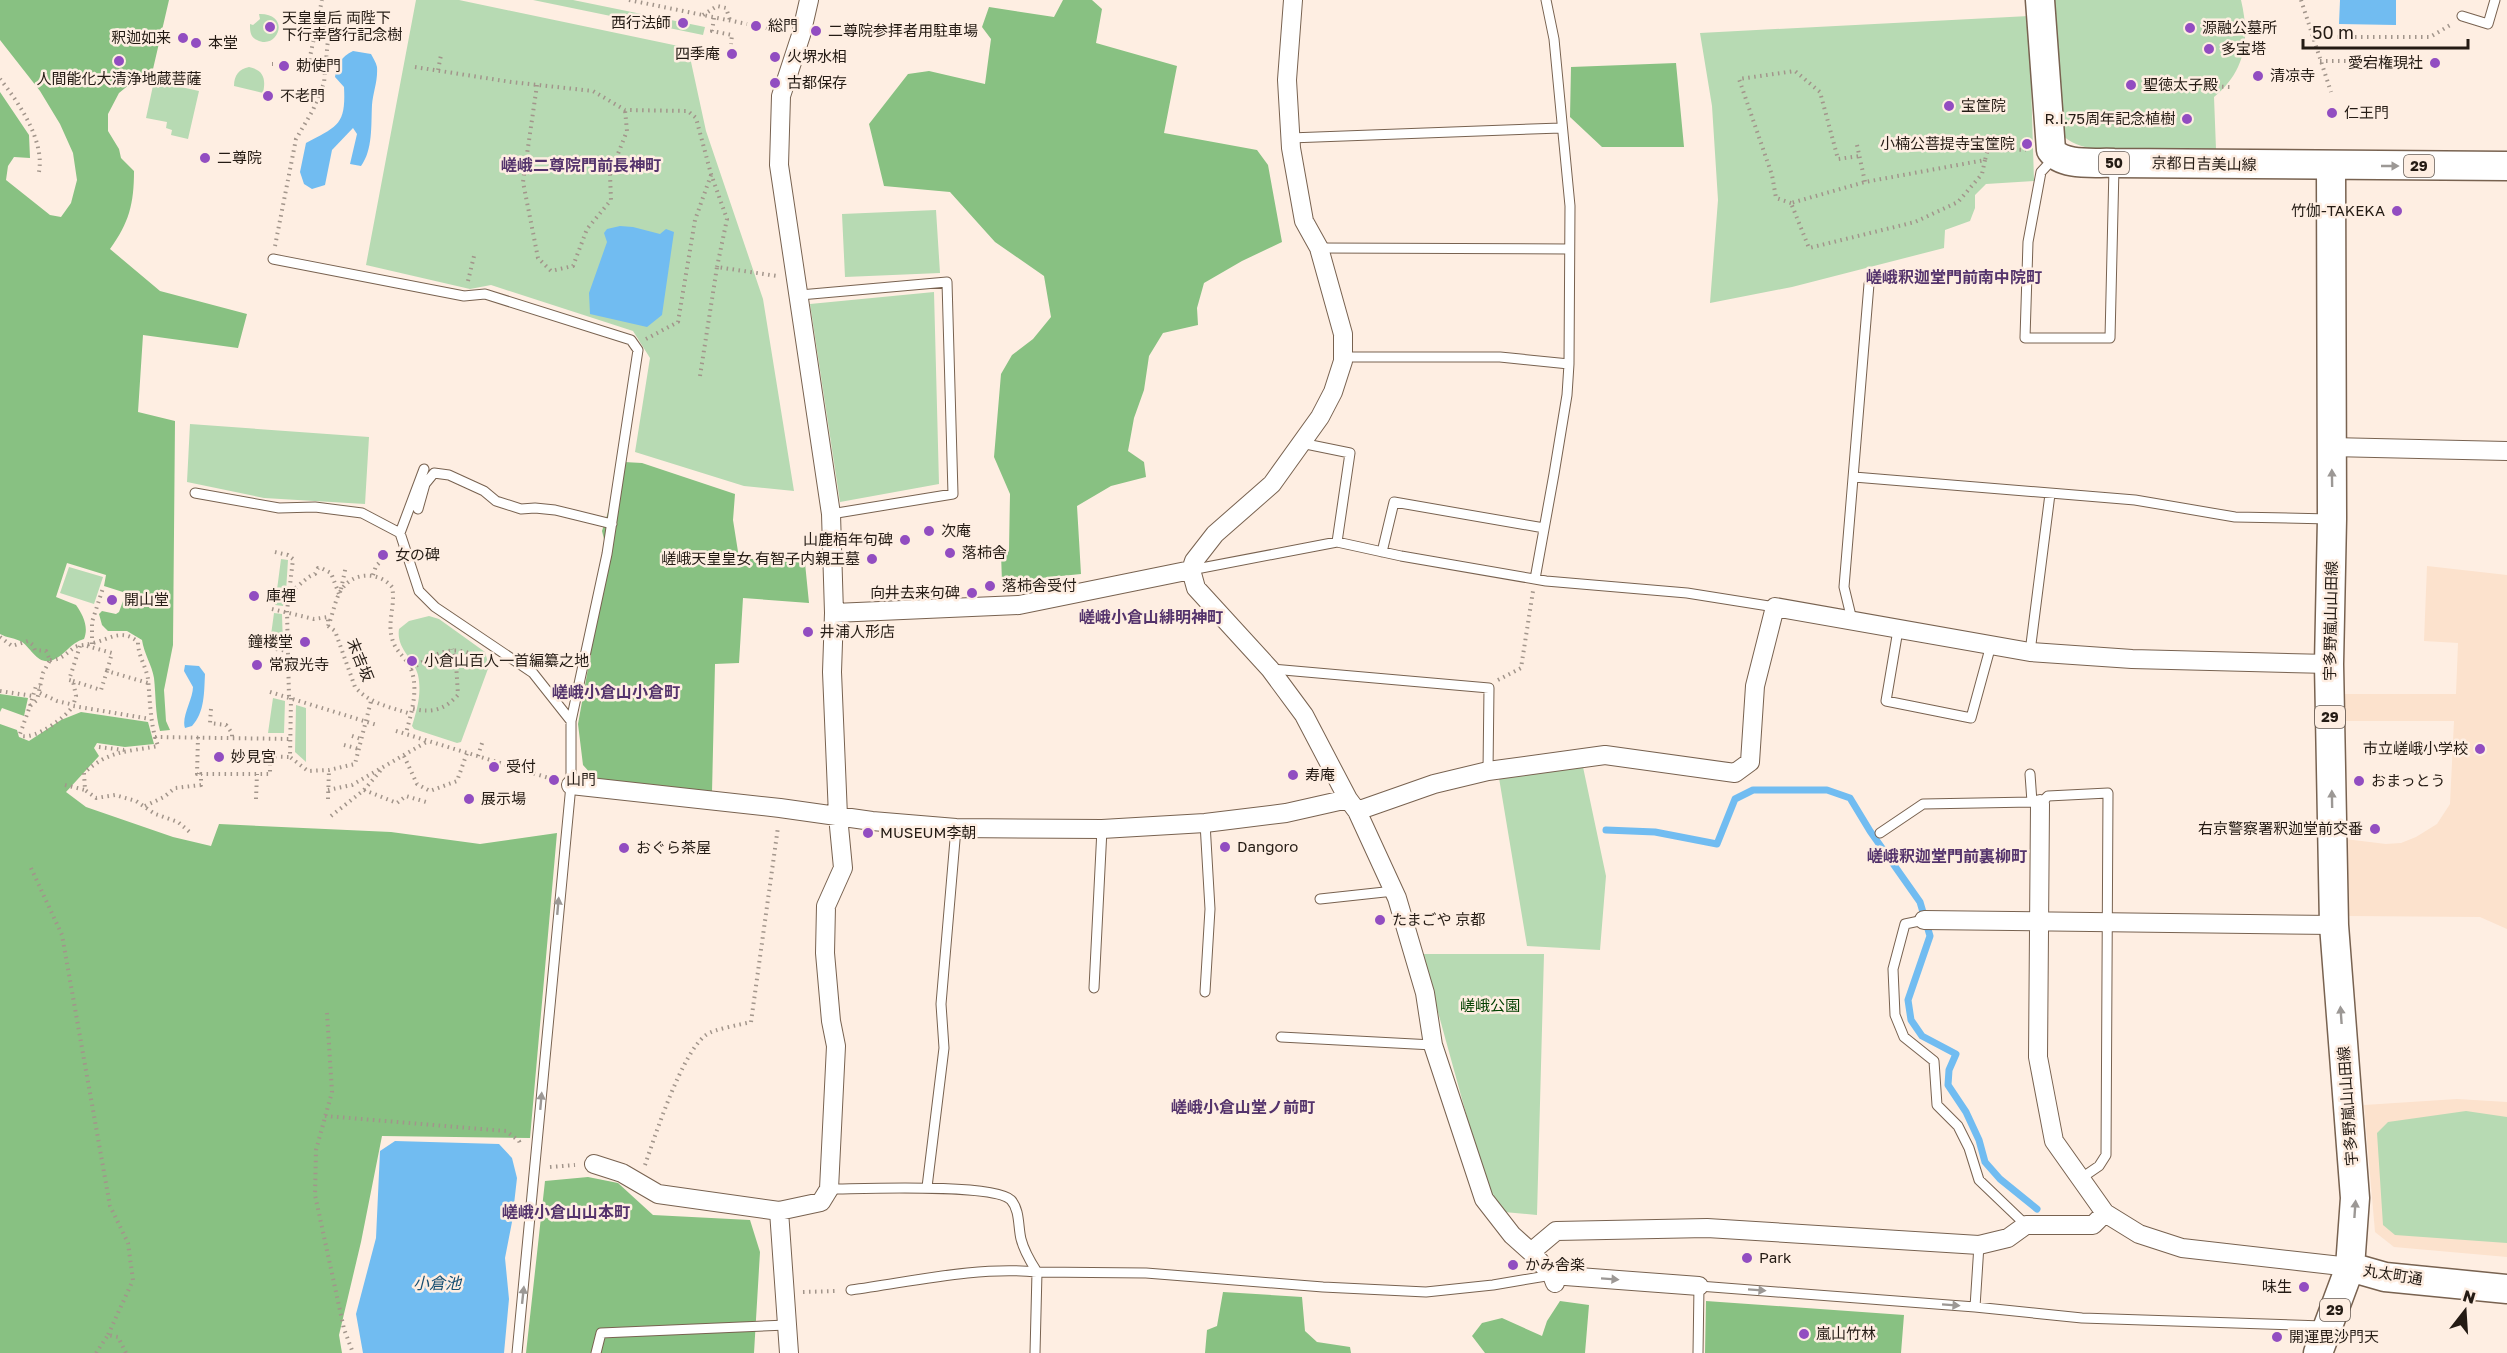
<svg xmlns="http://www.w3.org/2000/svg" width="2507" height="1353" viewBox="0 0 2507 1353" font-family="'Golos Text','Noto Sans JP',sans-serif">
	<style>
		.built { fill: #fce2cd }
		.green { fill: #b7dab3 }
		.forest { fill: #88c182 }
		.water { fill: #71bcf1 }
		.lines { fill: none; stroke-linecap: round; stroke-linejoin: round }
		.stream { stroke: #71bcf1; stroke-width: 7 }
		.lane-casing { stroke: #786250; stroke-width: 11 }
		.street-casing { stroke: #786250; stroke-width: 20 }
		.primary-casing { stroke: #786250; stroke-width: 31 }
		.path { stroke: #a2958b; stroke-width: 4; stroke-dasharray: 1.5 4.5; stroke-linecap: butt }
		.lane { stroke: #fff; stroke-width: 9 }
		.street { stroke: #fff; stroke-width: 18 }
		.primary { stroke: #fff; stroke-width: 28 }
		.oneway { fill: #9c9895 }
		.poi-dot { fill: #924dc1; stroke: #feeee2; stroke-width: 2 }
		.labels { text-anchor: middle; stroke-width: 5; stroke-linejoin: round; paint-order: stroke }
		.shield { fill: #feeee2; stroke: #655a52; stroke-width: 1.5 }
		.shield-label { font-size: 14px; font-weight: bold; fill: #241b14 }
		.poi-label { font-size: 15px; fill: #241b14; stroke: #feeee2; text-anchor: start }
		.street-label { font-size: 15px; fill: #241b14; stroke: #feeee2 }
		.park-label { font-size: 15px; fill: #024000; stroke: #feeee2 }
		.neighbourhood-label { font-size: 16px; font-weight: bold; fill: #54336c; stroke: #feeee2 }
		.water-label { font-size: 16px; font-style: italic; fill: #174f72; stroke: #feeee2 }
	</style>
	<rect width="100%" height="100%" fill="#feeee2"/>
	<!-- built -->
	<path class="built" d="M2427,566L2507,575V929L2480,917L2348,916L2345,839L2386,844L2401,843L2416,837L2437,824L2450,804L2454,721H2340V694H2456L2458,643L2424,641Z
		M2457,1099L2507,1102V1257L2394,1247L2375,1232L2364,1105Z"/>
	<!-- green -->
	<path class="green" d="M416,0H459L688,48L706,131L763,299L794,491L744,486L635,452L650,358L633,331L491,285L470,289L366,265Z
		M533,0H573L705,27L703,35Z
		M2050,0H2241C2250,38 2246,71 2214,97L2216,149C2178,150 2092,162 2063,136Z
		M259,14C292,13 278,51 257,40C250,37 250,31 250,24L253,25L260,19Z
		M2029,16L2034,181L1986,184L1975,195V208L1970,221L1945,230L1944,248L1792,287L1710,303L1718,200L1712,106L1700,33Z
		M249,67C264,70 266,79 263,93L234,86C234,75 239,69 249,67Z
		M154,81L199,91L188,139L171,135L172,130L166,128L167,122L146,118Z
		M936,210L940,273L845,277L842,214Z
		M934,292L939,484L840,502L810,304Z
		M190,424L369,437L365,504L264,498L187,482Z
		M281,559L288,560L286,591L283,606L275,605Z
		M69,567L103,577L94,604L60,593Z
		M274,613L282,614L283,648L279,647V644L258,641L259,633L271,635Z
		M429,616L439,619L485,652L489,666L461,742L457,743L414,729L412,726C417,710 422,693 418,675C414,658 396,649 399,629L409,621Z
		M273,698L285,701L284,733H268Z
		M296,705L306,708V762L295,752Z
		M1583,767L1606,876L1600,950L1527,946L1499,778Z
		M1422,954H1544L1537,1215L1504,1212L1489,1197Z
		M2466,1111L2507,1117V1243L2395,1235L2383,1225L2377,1133L2388,1122Z"/>
	<!-- forest -->
	<path class="forest" d="M0,0H169L150,82L130,84L119,93L108,114V131L119,149L121,158L134,171C134,204 129,223 110,249L160,291L247,314L238,348L143,335L138,412L175,421L173,645L164,690L166,721L170,730L160,731C155,713 156,696 154,678C152,665 144,654 142,640L127,631H108L102,625L99,614L102,611L116,614L119,612L126,593L104,586L106,575L67,563L56,597L76,605C83,615 89,627 84,639C70,643 65,655 53,660C38,666 31,648 22,642C16,638 7,638 0,634V92L29,135L30,158L14,157L8,166L6,180L50,215L61,217L71,203L77,180L73,153L60,124L40,91L0,40Z
		M1063,0H1092L1102,9L1096,43L1177,66L1164,133L1257,150L1268,165L1282,242L1242,261L1204,283L1197,308L1198,325L1163,333L1149,356L1144,390L1134,418L1128,451L1144,462L1146,477L1111,486L1077,506L1081,574L1002,582L1001,554L1009,550L1010,494L994,457L1001,374L1012,355L1033,339L1051,317L1044,276L995,242L950,192L884,186L869,124L908,74L929,71L985,84L991,39L982,27L989,7L1054,17Z
		M1676,63L1684,147H1602L1570,117L1571,67Z
		M624,462L642,463L735,494L733,520L739,558L805,563L809,603L743,598L739,663L715,664L712,792L594,783L592,775L583,765L578,724L606,569V547L602,531Z
		M0,694L28,698L24,716L2,708L0,712Z
		M81,712L148,722L154,744L125,747L97,743L94,748L99,756L66,792L86,807L173,837L211,846L219,824L391,832L480,844L557,833L530,1138L382,1136L361,1242L339,1335L342,1353H0V724L17,730L19,737L29,741L61,720Z
		M588,1177L618,1183L653,1215L750,1220L760,1252L754,1353H526L545,1181Z
		M1223,1292L1302,1297L1305,1331L1317,1342L1350,1347L1351,1353H1205L1207,1330L1217,1326Z
		M1560,1301L1589,1305L1585,1353H1485L1472,1336L1482,1323L1502,1318L1542,1336L1547,1321Z
		M1706,1301L1904,1315L1901,1353H1705Z"/>
	<!-- water -->
	<path class="water" d="M2340,0H2396V25L2339,24Z
		M353,51L371,54C373,58 376,62 377,67C378,81 373,92 372,105C371,125 373,150 361,166L350,164L357,134L353,128L332,150L325,185L312,189L304,184L300,172L306,143C338,126 346,125 344,87L335,77C337,64 341,57 353,51Z
		M620,226L633,227L660,234L666,229L674,232L662,315L647,327L590,314L589,293L607,242L604,233L607,229Z
		M185,665L199,666L205,674C204,692 205,712 192,726L185,728C181,717 193,699 193,687L184,671Z
		M395,1141L499,1144L512,1158L517,1178L512,1222L505,1258L509,1299L504,1353H363L356,1314L376,1238L380,1151Z"/>
	<g class="lines">
		<!-- stream -->
		<path class="stream" d="M1606,830L1655,832L1717,844L1735,799L1753,790H1827L1850,798L1870,831L1920,902L1930,936L1908,1000L1911,1020L1922,1036L1956,1054L1949,1070L1948,1085L1966,1112L1979,1140L1985,1162L2000,1179L2037,1209"/>
		<defs>
			<path id="lane" d="M2462,16L2488,24L2495,0
				M1290,138L1561,128
				M2054,158L2041,172L2028,242L2025,338H2110L2114,167
				M1319,248L1569,249
				M273,259L464,296L485,294L631,340L638,350L607,554L571,721V785L517,1353
				M800,295L947,282L953,494L831,514
				M1343,357H1500L1569,364
				M1301,443L1350,453L1337,542
				M1854,477L2135,500L2235,517L2330,519
				M195,493L279,508L315,507L362,513L400,533L419,591L435,607L533,673L571,721
				M418,509L425,484L434,473L449,475L484,491L496,501L521,509L535,508L555,510L612,524
				M400,533L424,469
				M1382,552L1394,502L1544,528
				M1191,570L1337,542L1401,556L1546,581L1687,593L1775,607
				M1535,579L1554,474L1567,395L1569,364L1570,206L1554,39L1546,0
				M1852,620L1844,587L1869,284
				M1898,630L1886,701L1971,718L1991,645
				M2030,652L2050,494
				M1272,669L1489,688L1488,771
				M2030,774L2032,802L2040,804L2048,796L2108,793L2106,1155L2099,1166L2080,1179
				M1880,833L1923,804L2032,802
				M1320,899L1394,891
				M1924,920L1905,924L1893,969L1895,1015L1904,1037L1934,1061L1937,1105L1958,1126L1969,1148L1979,1180L2026,1225
				M1094,988L1102,829
				M1205,992L1210,909L1205,823
				M1281,1037L1433,1045
				M927,1187L944,1048L941,1004L956,828
				M829,1189C859,1189 993,1183 1011,1200C1020,1210 1018,1227 1021,1239C1024,1251 1030,1261 1037,1272L1146,1273L1323,1287L1426,1292L1493,1285L1552,1275
				M851,1290C911,1282 976,1266 1037,1272L1035,1353
				M1975,1307L1979,1245
				M596,1353L601,1333L787,1325
				M1698,1353L1699,1286L1975,1307L2082,1318L2323,1326"/>
			<path id="street" d="M1293,0L1287,80L1291,148L1304,221L1319,248L1343,334V361L1333,392L1320,417L1272,484L1215,534L1194,561L1191,570L1196,588L1270,669L1304,715L1348,799L1357,811L1397,898L1425,993L1433,1045L1484,1199L1512,1235L1531,1252
				M2331,447L2507,451
				M834,613L1019,605L1191,570
				M571,785L780,808L872,821L956,828L1102,829L1205,823L1286,813L1348,799
				M2040,804L2038,1057L2054,1141L2105,1213L2139,1234L2182,1248L2350,1267
				M1357,811L1434,784L1488,771L1605,755L1735,773L1750,762L1755,686L1775,607L2030,652L2132,659L2329,664
				M1924,920L2334,925
				M594,1164L622,1173L658,1194L779,1211L821,1202L829,1189L836,1046L831,1021L825,953L826,906L843,868L838,816L832,672L834,613L831,514L779,165L781,96L801,35L809,0
				M779,1211L789,1353
				M1552,1275L1699,1286
				M1555,1283L1552,1275L1531,1252L1556,1231L1707,1228L1979,1245L2008,1238L2026,1225H2093L2105,1213"/>
			<path id="primary" d="M2040,0L2051,150C2063,167 2095,162 2114,163L2507,166
				M2350,1267L2385,1277L2507,1289
				M2318,1353L2350,1267L2355,1198L2334,925L2329,664L2332,519L2331,166"/>
		</defs>
		<!-- lane casing -->
		<use href="#lane" class="lane-casing"/>
		<!-- street casing -->
		<use href="#street" class="street-casing"/>
		<!-- primary casing -->
		<use href="#primary" class="primary-casing"/>
		<!-- path -->
		<path class="path" d="M629,0L747,24
			M2301,0L2331,92
			M703,15L717,6L726,8L730,20
			M714,18L712,31L732,35L731,44
			M766,28L783,32
			M2313,37H2430L2452,24
			M2320,61H2421
			M272,64H273
			M415,67L511,82L593,91L625,110L688,111L696,118L711,174L727,219L717,267
			M295,68L307,71L322,0
			M438,70L441,55
			M0,79C20,104 47,144 38,176
			M2150,84L2231,87
			M537,85L523,182L538,258L551,271L573,266L587,229L611,200L610,174L627,131L625,110
			M1857,145L1865,182
			M1985,160L1982,174L1958,202L1915,222L1809,248L1791,203L1865,182L1985,160L1988,149L2026,150
			M1791,203L1776,198L1772,175L1739,79L1795,71L1820,92L1838,159L1860,156
			M275,246L296,139L313,110L324,83L328,39L319,14
			M468,281L474,256
			M646,339L678,322L695,220L711,175
			M700,376L717,267L777,276
			M275,552L288,555L293,559L287,611L289,697
			M373,575L376,566L382,560
			M341,589L346,566
			M290,591C301,586 304,578 315,574L318,568H321L331,573L339,594
			M272,609L314,619L328,617V622
			M328,626C333,615 335,598 342,589C354,571 380,572 392,587C396,604 387,621 392,638C395,652 407,658 411,669C419,690 411,714 406,733
			M328,626L335,631L355,687C370,704 390,707 411,714
			M0,637L12,646L28,641L33,645L35,650L46,651L50,660L43,673L37,700L30,706L20,734L22,736C36,739 65,718 73,706
			M92,644V622L103,588
			M80,646L69,680L73,681L76,696L73,706L150,719
			M87,646L112,653L107,671
			M276,649L287,651
			M50,660C62,660 66,653 75,647C78,645 88,645 93,643C110,639 122,628 138,642C138,656 146,666 148,679C150,700 150,717 155,737L290,739
			M411,669C434,655 450,643 476,656
			M1498,680L1521,668L1533,591
			M73,681L101,690L107,671L148,683
			M0,691L33,696
			M270,692L377,725
			M40,693L57,701L74,705
			M291,698L290,757L308,771L329,770L355,764L371,701
			M30,706L36,686L40,687
			M211,709L210,723L226,725L232,733V738
			M413,709C433,713 444,710 458,695L456,663L452,649
			M396,731L549,778
			M352,736L361,739
			M155,737L158,746C127,752 109,750 84,773L85,790L96,798L115,795L136,801L155,814L178,822L192,834
			M198,737L197,774H201
			M344,745L359,749
			M99,747L124,750
			M263,756L290,757
			M404,756L417,784L430,791L457,781L467,753
			M478,756L483,740
			M65,785L85,790
			M328,790L352,785L428,741
			M364,790L397,803L406,796L426,802
			M256,799L257,774
			M328,799L329,770
			M145,806L164,797L175,788L201,785V774H270V756
			M331,816L364,790L381,770
			M31,868L62,935L110,1206L128,1243L133,1280L108,1335
			M327,1013L332,1092L316,1150L315,1195L344,1329L353,1353
			M325,1116L506,1131L519,1141L521,1146
			M645,1165C655,1136 682,1052 706,1035C714,1029 739,1025 751,1022L778,827
			M550,1167L575,1165
			M803,1292L837,1291
			M96,1353L108,1335L118,1337L126,1353"/>
		<!-- lane -->
		<use href="#lane" class="lane"/>
		<!-- street -->
		<use href="#street" class="street"/>
		<!-- primary -->
		<use href="#primary" class="primary"/>
	</g>
	<!-- one-way arrows -->
	<defs><path id="oneway-solid" d="M-6-.8H1V-3.2L6.5 0L1 3.2V.8H-6Z" transform="scale(1.5)"/></defs>
	<g class="oneway">
		<use href="#oneway-solid" transform="translate(2390 166)"/>
		<use href="#oneway-solid" transform="translate(2332 478) rotate(-91)"/>
		<use href="#oneway-solid" transform="translate(2332 799) rotate(-91)"/>
		<use href="#oneway-solid" transform="translate(558 906) rotate(-85)"/>
		<use href="#oneway-solid" transform="translate(2341 1015) rotate(-94)"/>
		<use href="#oneway-solid" transform="translate(541 1101) rotate(-85)"/>
		<use href="#oneway-solid" transform="translate(2355 1209) rotate(-86)"/>
		<use href="#oneway-solid" transform="translate(1610 1279) rotate(4)"/>
		<use href="#oneway-solid" transform="translate(1757 1290) rotate(4)"/>
		<use href="#oneway-solid" transform="translate(523 1295) rotate(-84)"/>
		<use href="#oneway-solid" transform="translate(1951 1305) rotate(4)"/>
	</g>
	<!-- markers -->
	<g class="poi-dot">
		<circle cx="683" cy="23" r="6"/>
		<circle cx="756" cy="26" r="6"/>
		<circle cx="270" cy="27" r="6"/>
		<circle cx="2190" cy="28" r="6"/>
		<circle cx="816" cy="31" r="6"/>
		<circle cx="183" cy="38" r="6"/>
		<circle cx="196" cy="43" r="6"/>
		<circle cx="2209" cy="49" r="6"/>
		<circle cx="732" cy="54" r="6"/>
		<circle cx="775" cy="57" r="6"/>
		<circle cx="119" cy="61" r="6"/>
		<circle cx="2435" cy="63" r="6"/>
		<circle cx="284" cy="66" r="6"/>
		<circle cx="2258" cy="76" r="6"/>
		<circle cx="775" cy="83" r="6"/>
		<circle cx="2131" cy="85" r="6"/>
		<circle cx="268" cy="96" r="6"/>
		<circle cx="1949" cy="106" r="6"/>
		<circle cx="2332" cy="113" r="6"/>
		<circle cx="2187" cy="119" r="6"/>
		<circle cx="2027" cy="144" r="6"/>
		<circle cx="205" cy="158" r="6"/>
		<circle cx="2397" cy="211" r="6"/>
		<circle cx="929" cy="531" r="6"/>
		<circle cx="905" cy="540" r="6"/>
		<circle cx="950" cy="553" r="6"/>
		<circle cx="383" cy="555" r="6"/>
		<circle cx="872" cy="559" r="6"/>
		<circle cx="990" cy="586" r="6"/>
		<circle cx="972" cy="593" r="6"/>
		<circle cx="254" cy="596" r="6"/>
		<circle cx="112" cy="600" r="6"/>
		<circle cx="808" cy="632" r="6"/>
		<circle cx="305" cy="642" r="6"/>
		<circle cx="412" cy="661" r="6"/>
		<circle cx="257" cy="665" r="6"/>
		<circle cx="2480" cy="749" r="6"/>
		<circle cx="219" cy="757" r="6"/>
		<circle cx="494" cy="767" r="6"/>
		<circle cx="1293" cy="775" r="6"/>
		<circle cx="554" cy="780" r="6"/>
		<circle cx="2359" cy="781" r="6"/>
		<circle cx="469" cy="799" r="6"/>
		<circle cx="2375" cy="829" r="6"/>
		<circle cx="868" cy="833" r="6"/>
		<circle cx="1225" cy="847" r="6"/>
		<circle cx="624" cy="848" r="6"/>
		<circle cx="1380" cy="920" r="6"/>
		<circle cx="1747" cy="1258" r="6"/>
		<circle cx="1513" cy="1265" r="6"/>
		<circle cx="2304" cy="1287" r="6"/>
		<circle cx="1804" cy="1334" r="6"/>
		<circle cx="2277" cy="1337" r="6"/>
	</g>
	<g class="labels">
		<!-- shield labels -->
		<g class="shield">
			<rect x="2099" y="152" width="30" height="22" rx="4.5"/>
			<rect x="2404" y="155" width="30" height="22" rx="4.5"/>
			<rect x="2315" y="706" width="30" height="22" rx="4.5"/>
			<rect x="2320" y="1299" width="30" height="22" rx="4.5"/>
		</g>
		<g class="shield-label">
			<text x="2114" y="168">50</text>
			<text x="2419" y="171">29</text>
			<text x="2330" y="722">29</text>
			<text x="2335" y="1315">29</text>
		</g>
		<!-- poi labels -->
		<g class="poi-label">
			<text x="282" y="23">天皇皇后 両陛下<tspan x="282" dy="17">下行幸晵行記念樹</tspan></text>
			<text x="671" y="28" text-anchor="end">西行法師</text>
			<text x="768" y="31">総門</text>
			<text x="2202" y="33">源融公墓所</text>
			<text x="828" y="36">二尊院参拝者用駐車場</text>
			<text x="171" y="43" text-anchor="end">釈迦如来</text>
			<text x="208" y="48">本堂</text>
			<text x="2221" y="54">多宝塔</text>
			<text x="720" y="59" text-anchor="end">四季庵</text>
			<text x="787" y="62">火堺水相</text>
			<text x="2423" y="68" text-anchor="end">愛宕権現社</text>
			<text x="296" y="71">勅使門</text>
			<text x="2270" y="81">清凉寺</text>
			<text x="119" y="84" text-anchor="middle">人間能化大清浄地蔵菩薩</text>
			<text x="787" y="88">古都保存</text>
			<text x="2143" y="90">聖徳太子殿</text>
			<text x="280" y="101">不老門</text>
			<text x="1961" y="111">宝筐院</text>
			<text x="2344" y="118">仁王門</text>
			<text x="2175" y="124" text-anchor="end">R.I.75周年記念植樹</text>
			<text x="2015" y="149" text-anchor="end">小楠公菩提寺宝筐院</text>
			<text x="217" y="163">二尊院</text>
			<text x="2385" y="216" text-anchor="end">竹伽-TAKEKA</text>
			<text x="941" y="536">次庵</text>
			<text x="893" y="545" text-anchor="end">⼭⿅栢年句碑</text>
			<text x="962" y="558">落柿舎</text>
			<text x="395" y="560">女の碑</text>
			<text x="860" y="564" text-anchor="end">嵯峨天皇皇女 有智子内親王墓</text>
			<text x="1002" y="591">落柿舎受付</text>
			<text x="960" y="598" text-anchor="end">向井去来句碑</text>
			<text x="266" y="601">庫裡</text>
			<text x="124" y="605">開山堂</text>
			<text x="820" y="637">井浦人形店</text>
			<text x="293" y="647" text-anchor="end">鐘楼堂</text>
			<text x="424" y="666">小倉山百人一首編纂之地</text>
			<text x="269" y="670">常寂光寺</text>
			<text x="2468" y="754" text-anchor="end">市立嵯峨小学校</text>
			<text x="231" y="762">妙見宮</text>
			<text x="506" y="772">受付</text>
			<text x="1305" y="780">寿庵</text>
			<text x="566" y="785">山門</text>
			<text x="2371" y="786">おまっとう</text>
			<text x="481" y="804">展示場</text>
			<text x="2363" y="834" text-anchor="end">右京警察署釈迦堂前交番</text>
			<text x="880" y="838">MUSEUM李朝</text>
			<text x="1237" y="852">Dangoro</text>
			<text x="636" y="853">おぐら茶屋</text>
			<text x="1392" y="925">たまごや 京都</text>
			<text x="1759" y="1263">Park</text>
			<text x="1525" y="1270">かみ舎楽</text>
			<text x="2292" y="1292" text-anchor="end">味生</text>
			<text x="1816" y="1339">嵐山竹林</text>
			<text x="2289" y="1342">開運毘沙門天</text>
		</g>
		<!-- street labels -->
		<g class="street-label">
			<text transform="translate(2204 164) rotate(1)" y="5">京都日吉美山線</text>
			<text transform="translate(2331 621) rotate(-89)" y="5">宇多野嵐山山田線</text>
			<text transform="translate(360 660) rotate(68)" y="5">末吉坂</text>
			<text transform="translate(2348 1106) rotate(-94)" y="5">宇多野嵐山山田線</text>
			<text transform="translate(2393 1275) rotate(9)" y="5">丸太町通</text>
		</g>
		<!-- park labels -->
		<g class="park-label">
			<text x="1490" y="1011">嵯峨公園</text>
		</g>
		<!-- neighbourhood labels -->
		<g class="neighbourhood-label">
			<text x="581" y="171">嵯峨二尊院門前長神町</text>
			<text x="1954" y="283">嵯峨釈迦堂門前南中院町</text>
			<text x="1151" y="623">嵯峨小倉山緋明神町</text>
			<text x="616" y="698">嵯峨小倉山小倉町</text>
			<text x="1947" y="862">嵯峨釈迦堂門前裏柳町</text>
			<text x="1243" y="1113">嵯峨小倉山堂ノ前町</text>
			<text x="566" y="1218">嵯峨小倉山山本町</text>
		</g>
		<!-- water labels -->
		<g class="water-label">
			<text x="437" y="1289">小倉池</text>
		</g>
	</g>
	<!-- north arrow -->
	<g transform="translate(2465 1311) rotate(17)" stroke="#feeee2" stroke-width="4.5" paint-order="stroke">
	<path d="M0-4.5L10 22L0 15L-10 22Z" fill="#241b14"/>
	<text y="-9" font-size="16" font-weight="bold" text-anchor="middle" fill="#241b14">N</text>
	</g>
	<!-- scale -->
	<path d="M2303 39v9h165v-9" fill="none" stroke="#241b14" stroke-width="3"/>
	<text x="2312" y="39" font-size="18" fill="#241b14" stroke="#feeee2" stroke-width="4.5" paint-order="stroke">50 m</text>
</svg>
